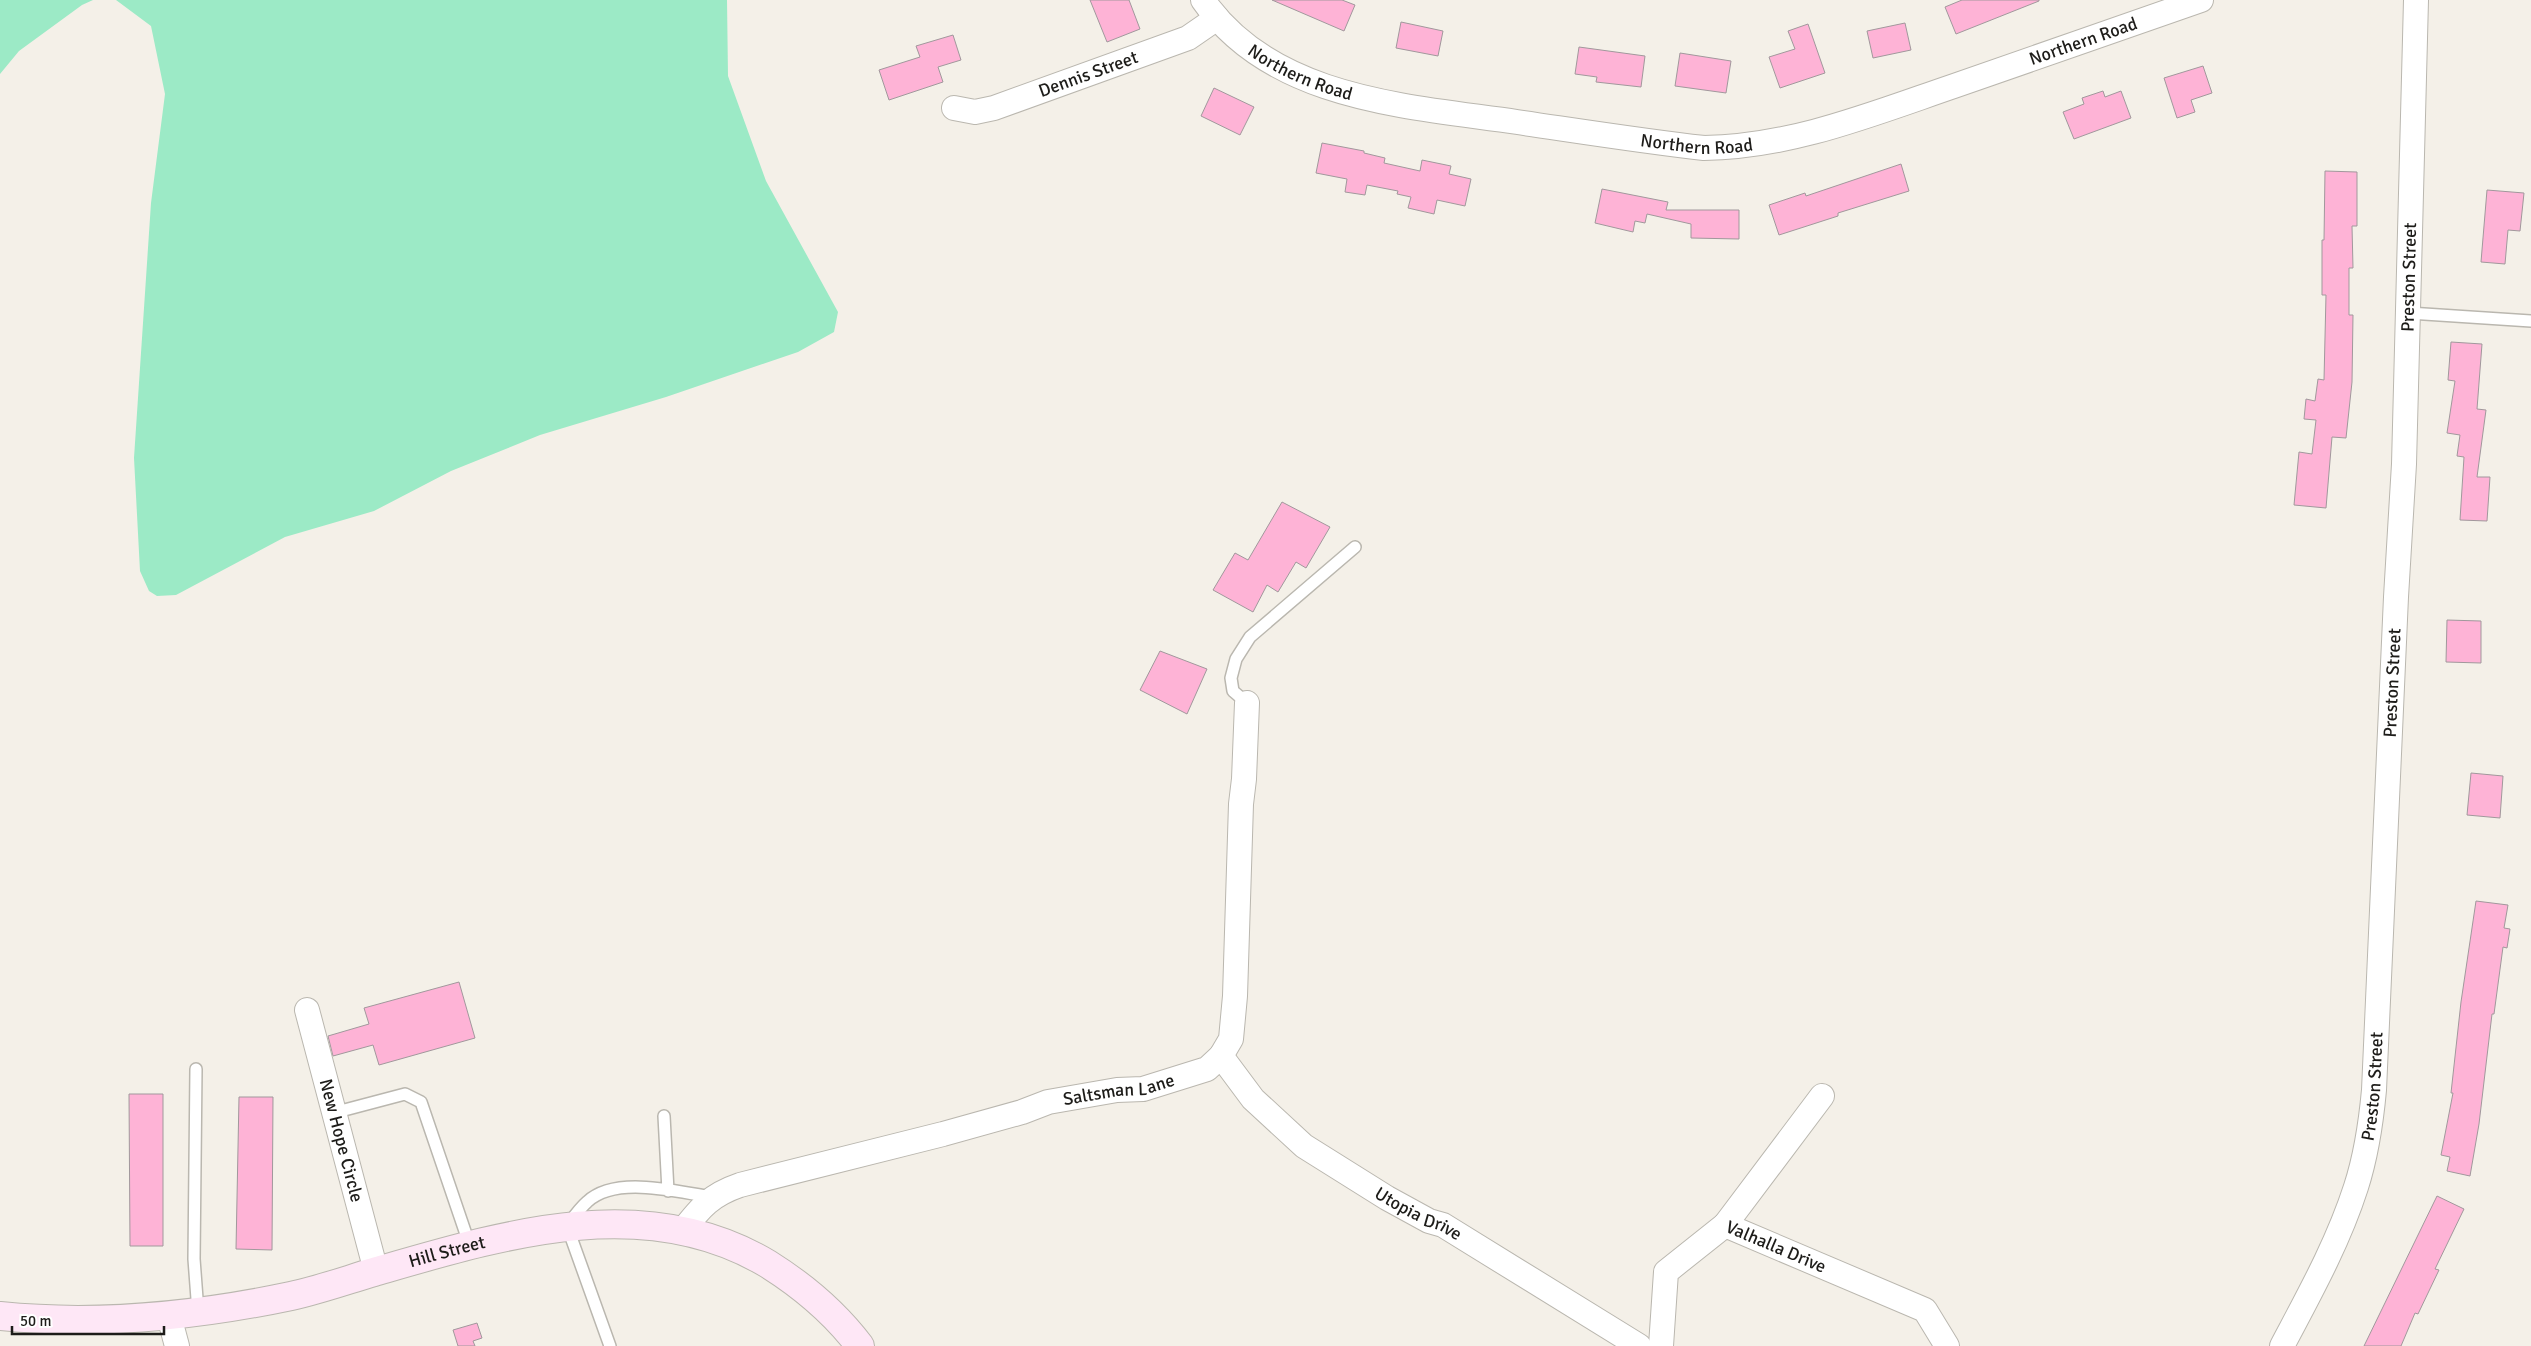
<svg xmlns="http://www.w3.org/2000/svg" width="2531" height="1346" viewBox="0 0 2531 1346" font-family="Signika,sans-serif">
	<style>
		.green { fill: #9ceac6 }
		.building { fill: #feb3d6; stroke: #a1989c }
		.lines { fill: none; stroke-linecap: round; stroke-linejoin: round }
		.lane-casing { stroke: #bab7af; stroke-width: 14 }
		.street-casing { stroke: #bab7af; stroke-width: 26 }
		.secondary-casing { stroke: #bab7af; stroke-width: 30 }
		.lane { stroke: #fff; stroke-width: 11 }
		.street { stroke: #fff; stroke-width: 24 }
		.secondary { stroke: #fee7f6; stroke-width: 28 }
		.labels { text-anchor: middle; stroke-width: 4; stroke-linejoin: round; paint-order: stroke }
		.street-label { font-size: 18px; fill: #1d1c19; stroke: #fff }
	</style>
	<rect width="100%" height="100%" fill="#f4f0e8"/>
	<!-- green -->
	<path class="green" d="M0,0H93L82,5L19,51L0,74Z
		M116,0H727L728,76L766,181L838,312L834,332L798,352L666,397L540,435L451,471L374,511L285,537L176,595L157,596L149,591L140,571L134,458L151,203L165,94L151,26Z"/>
	<!-- building -->
	<path class="building" d="M1090,0H1129L1140,29L1107,42Z
		M1272,0H1342L1355,5L1344,31Z
		M1962,0H2039V1L1956,34L1945,7Z
		M1401,22L1443,31L1438,56L1396,48Z
		M1905,23L1911,50L1873,58L1867,31Z
		M1808,24L1825,73L1780,88L1769,57L1795,49L1788,31Z
		M953,35L961,60L938,67L943,82L889,100L879,70L920,57L916,46Z
		M1579,47L1645,56L1641,87L1596,82L1597,77L1575,74Z
		M1680,53L1731,61L1726,93L1675,86Z
		M2203,66L2212,93L2191,100L2195,112L2177,118L2164,78Z
		M1214,88L1254,107L1240,135L1201,116Z
		M2103,91L2105,97L2121,91L2131,118L2074,139L2063,112L2084,104L2082,98Z
		M1322,143L1364,151V153L1385,158L1384,163L1420,171L1422,160L1451,166L1449,174L1471,179L1465,206L1437,200L1434,214L1408,208L1411,197L1397,194L1398,191L1367,185L1365,195L1345,192L1347,179L1316,173Z
		M1901,164L1909,191L1838,213V216L1779,235L1769,205L1805,193L1806,196Z
		M2325,171L2357,172V226H2352L2353,268H2349V315H2353L2352,382L2346,438L2332,437L2326,508L2294,505L2299,452L2312,454L2316,420L2304,419L2306,399L2315,401L2318,379L2324,380L2326,295H2322V240H2324Z
		M1602,189L1668,202L1666,210H1739V239L1691,238V224L1647,214L1645,223L1635,221L1633,232L1595,223Z
		M2487,190L2524,193L2520,231L2508,230L2505,264L2481,262Z
		M2451,342L2482,344L2477,409L2486,410L2477,477H2490L2487,521L2460,520L2464,457L2457,456L2460,435L2447,433L2455,381L2448,380Z
		M1282,502L1330,527L1306,568L1296,562L1278,592L1267,585L1253,612L1213,590L1235,553L1248,560Z
		M2447,620L2481,621V663L2446,662Z
		M1160,651L1207,669L1187,714L1140,690Z
		M2471,773L2503,776L2500,818L2467,815Z
		M2476,901L2508,905L2504,928L2510,929L2507,948L2503,947L2494,1014H2492L2479,1124L2470,1176L2447,1171L2450,1157L2441,1155L2453,1093H2451L2461,1002Z
		M459,982L475,1038L379,1065L373,1045L333,1056L328,1036L369,1024L364,1008Z
		M129,1094H163V1246H130Z
		M239,1097H273L272,1250L236,1249Z
		M2437,1196L2464,1209L2435,1269L2439,1270L2418,1314L2415,1313L2401,1346H2364Z
		M477,1323L482,1338L473,1341L475,1346H458L453,1330Z"/>
	<g class="lines">
		<defs>
			<path id="lane" d="M2409,313L2531,321
				M1247,703L1233,691L1231,678L1236,659L1250,637L1355,547
				M196,1069L194,1259L198,1312
				M333,1113L405,1094L421,1102L470,1246
				M664,1116L668,1191
				M610,1346L567,1226C573,1218 579,1209 587,1202C616,1175 676,1192 712,1197"/>
			<g id="street">
				<path id="s1" d="M1203,0C1272,100 1408,106 1517,122C1579,131 1642,141 1704,148C1791,147 1872,114 1954,86C2036,57 2119,29 2201,0"/>
				<path id="s2" d="M954,108L975,112L994,108L1188,38L1217,18"/>
				<path id="s3" d="M307,1010L376,1271"/>
				<path id="s4" d="M1221,1056L1253,1099L1304,1146L1387,1198L1429,1221L1443,1225L1639,1346"/>
				<path d="M1725,1225L1822,1096"/>
				<path id="s5" d="M683,1230C701,1207 711,1195 740,1185L943,1134L1022,1112L1048,1102L1117,1090L1143,1089L1207,1069L1221,1056L1231,1039L1235,996L1241,804L1244,779L1247,703"/>
				<path d="M169,1316L177,1346"/>
				<path id="s6" d="M1661,1346L1666,1272L1725,1225L1925,1310L1947,1346"/>
				<path id="s7" d="M2282,1346C2309,1295 2338,1243 2356,1187C2366,1156 2371,1123 2374,1090L2396,597L2404,464L2416,0"/>
			</g>
			<g id="secondary">
				<path id="s8" d="M0,1316C97,1326 196,1316 291,1296C319,1290 347,1280 374,1272C502,1235 645,1190 768,1264C803,1286 835,1313 860,1346"/>
			</g>
		</defs>
		<!-- lane casing -->
		<use href="#lane" class="lane-casing"/>
		<!-- street casing -->
		<use href="#street" class="street-casing"/>
		<!-- secondary casing -->
		<use href="#secondary" class="secondary-casing"/>
		<!-- lane -->
		<use href="#lane" class="lane"/>
		<!-- street -->
		<use href="#street" class="street"/>
		<!-- secondary -->
		<use href="#secondary" class="secondary"/>
	</g>
	<g class="labels">
		<!-- street labels -->
		<g class="street-label">
			<text dy="6" stroke="none"><textPath href="#s1" startOffset="932">Northern Road</textPath></text>
			<text dy="6" stroke="none"><textPath href="#s1" startOffset="124">Northern Road</textPath></text>
			<text dy="6" stroke="none"><textPath href="#s2" startOffset="141">Dennis Street</textPath></text>
			<text dy="6" stroke="none"><textPath href="#s1" startOffset="529">Northern Road</textPath></text>
			<text dy="6" stroke="none"><textPath href="#s7" startOffset="1088">Preston Street</textPath></text>
			<text dy="6" stroke="none"><textPath href="#s7" startOffset="682">Preston Street</textPath></text>
			<text dy="6" stroke="none"><textPath href="#s7" startOffset="278">Preston Street</textPath></text>
			<text dy="6" stroke="none"><textPath href="#s5" startOffset="465">Saltsman Lane</textPath></text>
			<text dy="6" stroke="none"><textPath href="#s3" startOffset="135">New Hope Circle</textPath></text>
			<text dy="6" stroke="none"><textPath href="#s4" startOffset="256">Utopia Drive</textPath></text>
			<text dy="6" stroke="none"><textPath href="#s6" startOffset="205">Valhalla Drive</textPath></text>
			<text dy="6" stroke="none"><textPath href="#s8" startOffset="455">Hill Street</textPath></text>
		</g>
	</g>
	<!-- scale -->
	<path d="M12 1326v8h152v-8" fill="none" stroke="#1d1c19" stroke-width="2.5"/>
	<text x="20" y="1326" font-size="15" fill="#1d1c19" stroke="#ffffff" stroke-width="4" paint-order="stroke">50 m</text>
</svg>
